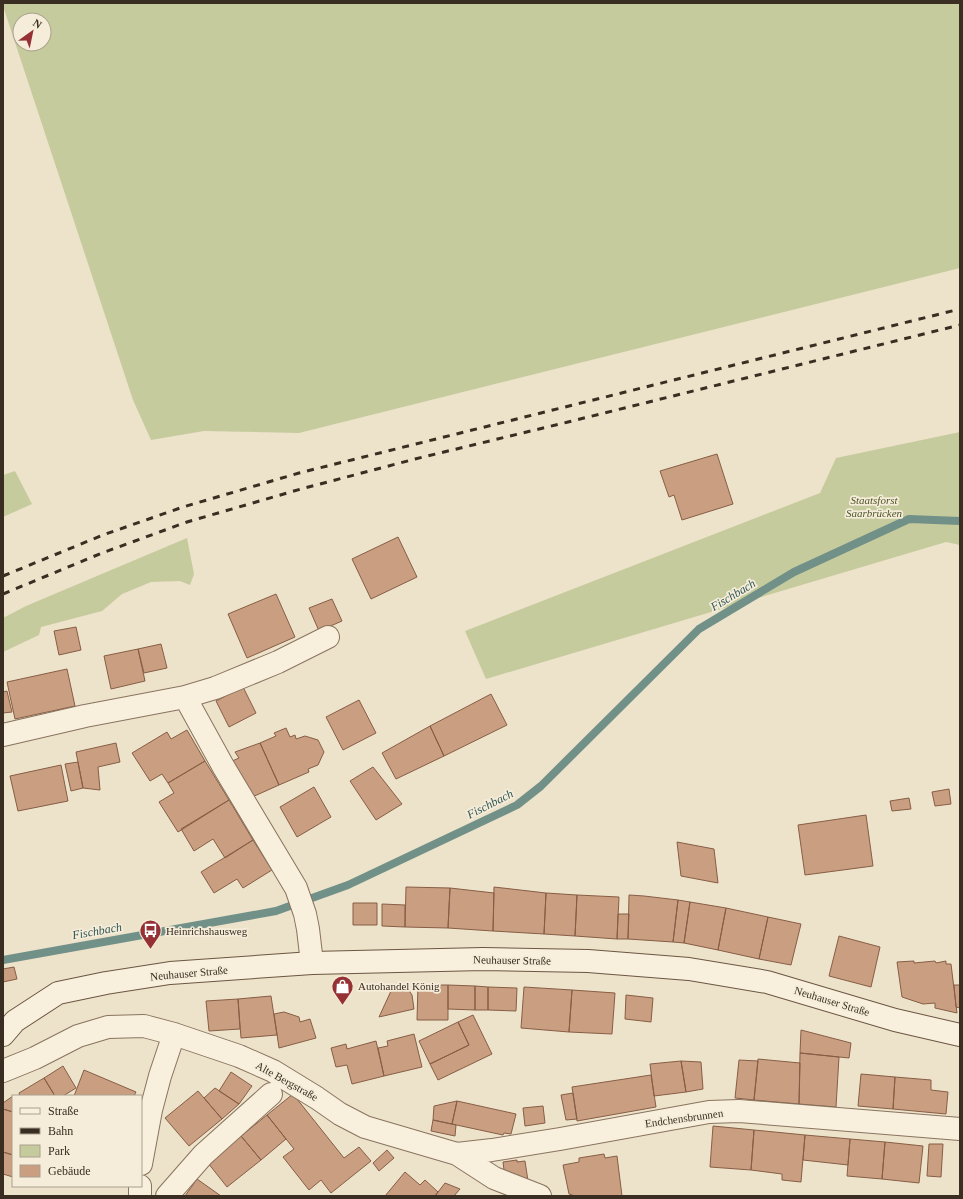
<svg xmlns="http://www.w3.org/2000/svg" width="963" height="1199" viewBox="0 0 963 1199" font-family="Georgia,serif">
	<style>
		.green { fill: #c6cb9d; fill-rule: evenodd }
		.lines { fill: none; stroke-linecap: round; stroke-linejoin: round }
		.stream { stroke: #719088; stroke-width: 8 }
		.building { fill: #c99e81; stroke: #875e45 }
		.street-casing { stroke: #89745f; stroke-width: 24 }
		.secondary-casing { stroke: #6b5642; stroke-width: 24 }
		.street { stroke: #f8efdd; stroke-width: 22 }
		.secondary { stroke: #f8efdd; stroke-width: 22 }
		.rail { stroke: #3a2d21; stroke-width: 3; stroke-dasharray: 7 7; stroke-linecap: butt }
		.labels { text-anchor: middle; stroke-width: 3.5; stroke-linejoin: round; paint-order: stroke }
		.park-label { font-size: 11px; font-style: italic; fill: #4b5629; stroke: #f5ecd9 }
		.poi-label { font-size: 11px; fill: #3a2d21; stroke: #f5ecd9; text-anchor: start }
		.street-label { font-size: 11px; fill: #3a2d21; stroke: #f5ecd9 }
		.water-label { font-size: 12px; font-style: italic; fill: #315956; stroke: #f5ecd9 }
	</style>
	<rect width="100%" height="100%" fill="#ede2ca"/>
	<!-- green -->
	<path class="green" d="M3,3H960V268L299,433L204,431L151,440L133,400L3,6ZM20,20H44V44H20Z
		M960,432V545L946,542L486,679L465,631L820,493L836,458Z
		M15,471L32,504L3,517V475Z
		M187,538L194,574L190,585L180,581L151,582L122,594L102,611L41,627L39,635L3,652V618L26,606Z"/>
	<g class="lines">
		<!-- stream -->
		<path class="stream" d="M3,960L276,911L348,885L517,805L541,786L699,629L794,572L909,519L960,521"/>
	</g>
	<!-- building -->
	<path class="building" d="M717,454L733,504L682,520L674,495L669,497L660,471Z
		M398,537L417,577L371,599L352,559Z
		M276,594L295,637L247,658L228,614Z
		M332,599L342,621L319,631L309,608Z
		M76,627L81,650L59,655L54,631Z
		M161,644L167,668L144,673L138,649Z
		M138,649L145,681L111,689L104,656Z
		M67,669L75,706L15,719L7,682Z
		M243,687L256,713L229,727L216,701Z
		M7,691L12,712L3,713V692Z
		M491,694L507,725L444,756L430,726Z
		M359,700L376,733L343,750L326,717Z
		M430,726L444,756L396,779L382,753Z
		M286,728L290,737L295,735L296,739L305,736L318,740L324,752L318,765L308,769L309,772L279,785L260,743L276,736L274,733Z
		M187,730L205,761L168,783L162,774L150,781L132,753L167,732L171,739Z
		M116,743L120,762L98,767L100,790L83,788L76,752Z
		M260,743L279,785L250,798L230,762L239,758L235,752Z
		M205,761L229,800L178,832L159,802L174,793L168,783Z
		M78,762L83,788L71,791L65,764Z
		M61,765L68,801L18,811L10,776Z
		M373,767L402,804L376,820L350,781Z
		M314,787L331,817L297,837L280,807Z
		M949,789L951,804L935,806L932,792Z
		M909,798L911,809L892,811L890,801Z
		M229,800L253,840L225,858L213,839L194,851L181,829Z
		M866,815L873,866L805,875L798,825Z
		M253,840L272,870L243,888L237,879L214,893L201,872Z
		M677,842L714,849L718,883L681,876Z
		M406,887L450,888L448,928L405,927Z
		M494,887L546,893L544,934L493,931Z
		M450,888L494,893L493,931L448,928Z
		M546,893L577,895L575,936L544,934Z
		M577,895L619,897L617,939L575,936Z
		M629,895L644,896L678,900L673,942L628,939Z
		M678,900L690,902L684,943L673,942Z
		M690,902L726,908L718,950L684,943Z
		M353,903H377V925H353Z
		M382,904L405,905V927L382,926Z
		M726,908L768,917L759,959L718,950Z
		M618,914H629L628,939H617Z
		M768,917L801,924L791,965L759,959Z
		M839,936L880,947L871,987L829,976Z
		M914,961V963L935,961L936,963L946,961V964H951L957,1013L935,1008V1003L923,1004L902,997L897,962Z
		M14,967L17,979L3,982V969Z
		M418,985H448V1020H417Z
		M448,985L475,986V1010L448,1009Z
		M954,985H960V1008L956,1007Z
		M475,986L488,987V1010H475Z
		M488,987L517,988L516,1011L488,1010Z
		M524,987L572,990L569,1032L521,1028Z
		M403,989H408L412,995L414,1009L379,1017L391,991Z
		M572,990L615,993L612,1034L569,1032Z
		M626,995L653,998L651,1022L625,1019Z
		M271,996L277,1035L241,1038L238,999Z
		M238,999L240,1029L209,1031L206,1001Z
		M284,1012L299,1017L300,1022L310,1019L316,1038L279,1048L274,1014Z
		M473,1015L492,1054L438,1080L430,1064L469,1045L458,1022Z
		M458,1022L469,1045L430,1064L419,1041Z
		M801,1030L851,1043L849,1058L800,1053Z
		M414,1034L422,1067L384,1076L378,1048L388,1046L387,1041Z
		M376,1041L384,1076L352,1084L347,1065L336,1067L331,1048L346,1044L347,1049Z
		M800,1053L839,1057L836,1107L799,1104Z
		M758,1059L800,1063L799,1104L754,1100Z
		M739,1060L758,1061L754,1100L735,1098Z
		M681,1061L686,1092L654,1096L650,1064Z
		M681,1061L701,1062L703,1089L686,1092Z
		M63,1066L76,1088L63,1096H55L44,1078Z
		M84,1070L136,1092L134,1096H74Z
		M231,1072L252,1086L239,1104L219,1091Z
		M861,1074L895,1077L893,1109L858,1106Z
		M651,1075L656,1107L577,1121L572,1087Z
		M895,1077L931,1080V1090L948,1092L946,1114L893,1109Z
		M44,1078L55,1096H20L19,1093Z
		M215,1088L239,1104L222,1119L204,1098Z
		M198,1091L222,1119L189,1146L165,1118Z
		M573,1093L577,1119L566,1120L561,1095Z
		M293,1094L344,1158L359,1147L371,1161L331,1193L321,1180L309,1190L283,1157L294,1149L267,1115Z
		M13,1096V1112L3,1109V1103Z
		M457,1101L516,1114L511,1134L504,1133L503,1135L452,1124Z
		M457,1101L452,1124L433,1120L434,1106Z
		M543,1106L545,1123L525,1126L523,1108Z
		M3,1109L13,1112V1155L3,1152Z
		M267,1115L286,1139L261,1160L241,1136Z
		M433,1120L456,1125L455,1136L431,1131Z
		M713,1126L754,1130L751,1170L710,1167Z
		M754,1130L805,1135L801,1182L782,1180V1174L751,1170Z
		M805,1135L850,1139L848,1165L803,1160Z
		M241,1136L261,1160L227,1187L208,1163Z
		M850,1139L885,1142L882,1179L847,1176Z
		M885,1142L923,1146L919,1183L882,1179Z
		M929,1144H943L941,1177L927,1176Z
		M387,1150L394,1158L379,1171L373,1163Z
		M3,1152L13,1155V1177L3,1174Z
		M604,1154L605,1158L617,1156L622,1196H575L569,1194L563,1165L579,1162V1158Z
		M517,1160V1162L525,1161L528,1181L504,1170L503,1162Z
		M405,1172L420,1185L425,1180L438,1192L435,1196H385Z
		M197,1179L221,1196H185Z
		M445,1183L460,1189L454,1196H435Z"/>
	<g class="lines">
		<defs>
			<path id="street" d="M185,697L223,766L296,888L305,914L308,929L312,963
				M3,735L85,716L185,697L215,688L278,662L328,637
				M3,1071L35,1058L78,1036L108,1027L144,1026L174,1034L239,1056L273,1071L317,1098L340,1114L365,1127L457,1154L494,1178L540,1196
				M457,1154L492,1150L560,1139L709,1112L739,1111L960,1129
				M141,1164L151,1110L160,1076L174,1034
				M140,1186V1196
				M167,1196L203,1155L271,1094"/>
			<path id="secondary" d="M3,1035L15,1021L58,993L106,983L170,973L312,963L483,959L588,961L689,969L767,982L895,1020L960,1035"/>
		</defs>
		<!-- street casing -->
		<use href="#street" class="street-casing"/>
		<!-- secondary casing -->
		<use href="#secondary" class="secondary-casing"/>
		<!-- street -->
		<use href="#street" class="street"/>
		<!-- secondary -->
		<use href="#secondary" class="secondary"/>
		<!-- rail -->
		<path class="rail" d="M3,576L103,535L183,507L299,473L960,309
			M3,594L102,553L187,522L301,489L415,459L568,422L960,325"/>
	</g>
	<!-- icons -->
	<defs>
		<symbol id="bus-pin" viewBox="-11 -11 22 30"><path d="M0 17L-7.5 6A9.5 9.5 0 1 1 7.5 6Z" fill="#953134" stroke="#f5ecd9"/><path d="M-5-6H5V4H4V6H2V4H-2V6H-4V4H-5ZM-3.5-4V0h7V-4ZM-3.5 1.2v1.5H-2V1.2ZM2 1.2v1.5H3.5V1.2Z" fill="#fff"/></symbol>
		<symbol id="shop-pin" viewBox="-11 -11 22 30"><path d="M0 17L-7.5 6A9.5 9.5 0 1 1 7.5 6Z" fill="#953134" stroke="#f5ecd9"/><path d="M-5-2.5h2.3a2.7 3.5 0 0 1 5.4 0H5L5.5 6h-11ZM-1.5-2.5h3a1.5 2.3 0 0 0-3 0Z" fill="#fff"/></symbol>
	</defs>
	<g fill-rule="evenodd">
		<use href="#bus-pin" x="138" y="918" width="25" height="34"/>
		<use href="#shop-pin" x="330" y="974" width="25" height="34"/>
	</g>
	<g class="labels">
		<!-- park labels -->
		<g class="park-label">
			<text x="874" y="504">Staatsforst<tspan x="874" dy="13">Saarbrücken</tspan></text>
		</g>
		<!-- poi labels -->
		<g class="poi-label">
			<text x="166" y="935">Heinrichshausweg</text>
			<text x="358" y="990">Autohandel König</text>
		</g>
		<!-- street labels -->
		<g class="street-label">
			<text transform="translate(512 960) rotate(1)" y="4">Neuhauser Straße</text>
			<text transform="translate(189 973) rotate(-5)" y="4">Neuhauser Straße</text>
			<text transform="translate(832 1001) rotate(17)" y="4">Neuhauser Straße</text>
			<text transform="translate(287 1081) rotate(29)" y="4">Alte Bergstraße</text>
			<text transform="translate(684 1118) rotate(-8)" y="4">Endchensbrunnen</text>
		</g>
		<!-- water labels -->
		<g class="water-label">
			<text transform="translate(733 595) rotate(-31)" y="4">Fischbach</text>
			<text transform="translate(490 804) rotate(-27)" y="4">Fischbach</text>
			<text transform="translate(97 931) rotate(-10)" y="4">Fischbach</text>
		</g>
	</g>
	<!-- border -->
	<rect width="963" height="1199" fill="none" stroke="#3a2d21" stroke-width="8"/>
	<!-- legend -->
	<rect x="12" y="1095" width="130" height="92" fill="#f5ecd9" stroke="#aaa08f"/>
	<rect x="20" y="1108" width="20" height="6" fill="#f8efdd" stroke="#aaa08f"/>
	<text x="48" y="1115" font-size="12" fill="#3a2d21">Straße</text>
	<rect x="20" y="1128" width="20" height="6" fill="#3a2d21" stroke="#aaa08f"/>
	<text x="48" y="1135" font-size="12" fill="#3a2d21">Bahn</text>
	<rect x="20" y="1145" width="20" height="12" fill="#c6cb9d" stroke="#aaa08f"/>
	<text x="48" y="1155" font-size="12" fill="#3a2d21">Park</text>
	<rect x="20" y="1165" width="20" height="12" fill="#c99e81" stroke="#aaa08f"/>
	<text x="48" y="1175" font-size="12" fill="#3a2d21">Gebäude</text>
	<!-- north arrow -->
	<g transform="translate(32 32) rotate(33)"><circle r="19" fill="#f5ecd9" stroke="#aaa08f"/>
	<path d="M0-3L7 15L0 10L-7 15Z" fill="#953134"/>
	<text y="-6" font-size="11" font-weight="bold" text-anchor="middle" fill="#3a2d21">N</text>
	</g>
</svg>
